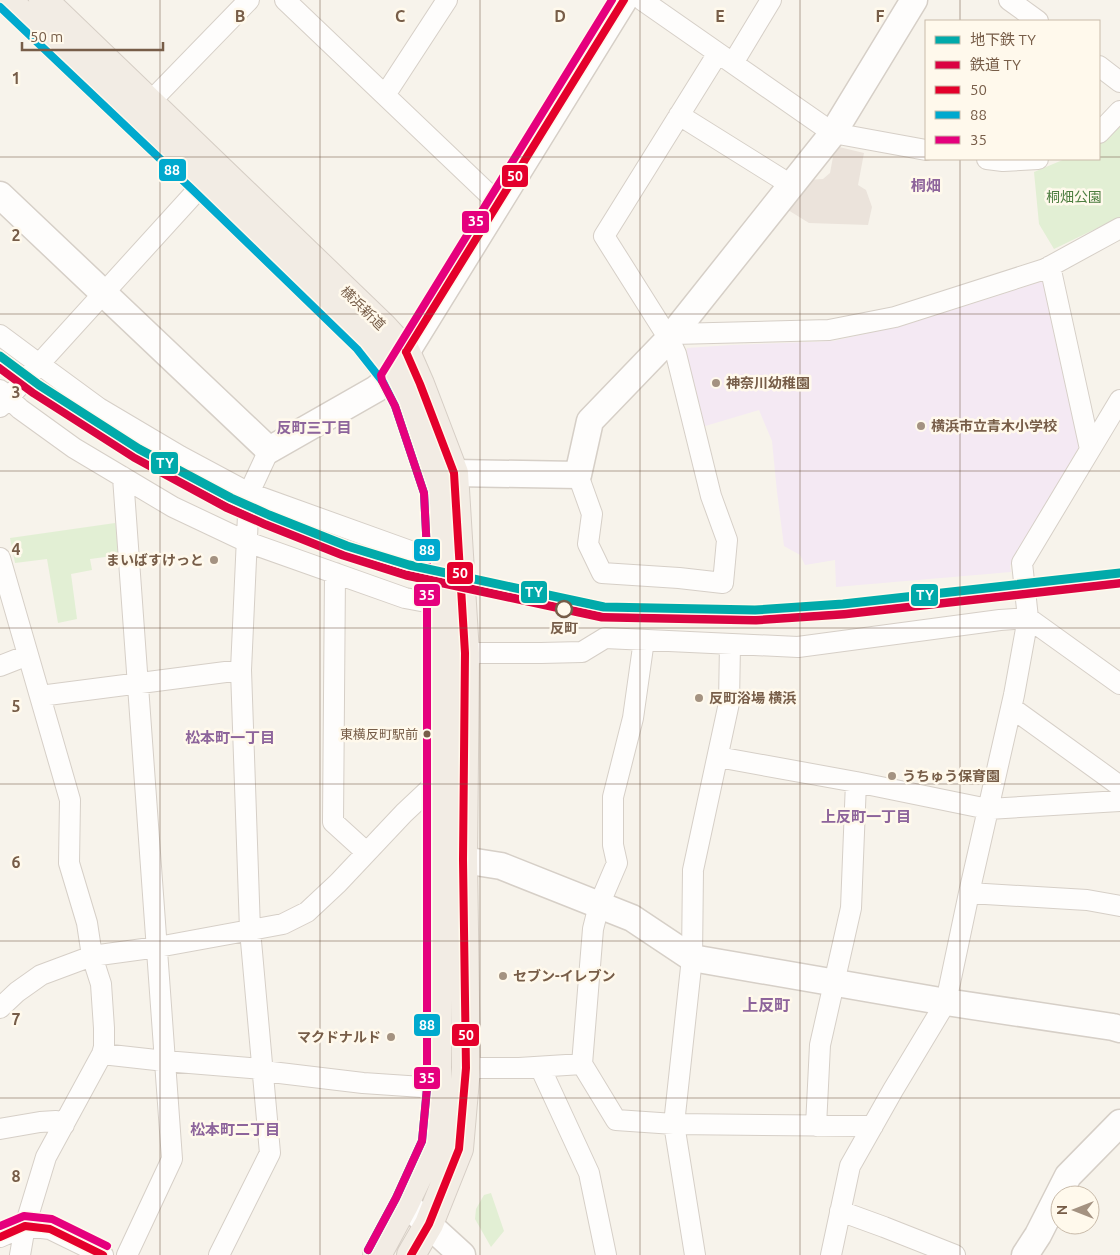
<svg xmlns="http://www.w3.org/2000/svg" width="1120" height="1255" viewBox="0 0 1120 1255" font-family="Ubuntu,'Noto Sans JP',sans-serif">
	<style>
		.industrial { fill: #ebe3db }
		.education { fill: #f4e9f3 }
		.green { fill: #e2efd4 }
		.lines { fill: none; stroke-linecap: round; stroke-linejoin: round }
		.minor-casing { stroke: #d6cfc7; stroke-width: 22 }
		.tertiary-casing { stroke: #d6cfc7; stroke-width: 29 }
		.trunk-casing { stroke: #d6cec5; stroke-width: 30 }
		.minor { stroke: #fefdfc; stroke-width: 20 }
		.tertiary { stroke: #fefdfc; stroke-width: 26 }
		.trunk { stroke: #f2ece4; stroke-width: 28 }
		.bus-1-casing { stroke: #fff9ec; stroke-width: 11 }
		.bus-2-casing { stroke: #fff9ec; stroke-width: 11 }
		.bus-3-casing { stroke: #fff9ec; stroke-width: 11 }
		.bus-1 { stroke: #e4002b; stroke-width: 8 }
		.bus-2 { stroke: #00a9ce; stroke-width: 8 }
		.bus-3 { stroke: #e5007d; stroke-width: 8 }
		.rail-1-casing { stroke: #fff9ec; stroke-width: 12 }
		.rail-1 { stroke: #da0442; stroke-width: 9 }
		.metro-1-casing { stroke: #fff9ec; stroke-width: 12 }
		.metro-1 { stroke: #01aaaa; stroke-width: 9 }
		.grid { fill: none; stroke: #775d48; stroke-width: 1; stroke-opacity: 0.55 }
		.poi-dot { fill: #a49281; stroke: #fff9ec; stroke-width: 2 }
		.stop-dot { fill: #fff9ec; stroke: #775d48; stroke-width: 2.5 }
		.bus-dot { fill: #775d48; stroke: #fff9ec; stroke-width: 2 }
		.labels { text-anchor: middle; stroke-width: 5; stroke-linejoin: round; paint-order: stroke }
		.bus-label { font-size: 13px; fill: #775d48; stroke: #fff9ec; text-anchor: end }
		.park-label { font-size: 14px; fill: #4d7e40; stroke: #fff9ec }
		.street-label { font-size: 14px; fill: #775d48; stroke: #fff9ec }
		.poi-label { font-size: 14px; font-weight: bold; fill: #775d48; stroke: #fff9ec; text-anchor: start }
		.stop-label { font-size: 14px; font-weight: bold; fill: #775d48; stroke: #fff9ec }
		.neighbourhood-label { font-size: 15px; font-weight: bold; fill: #8d649b; stroke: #fff9ec }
		.quarter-label { font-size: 16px; font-weight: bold; fill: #8d649b; stroke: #fff9ec }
		.grid-label { font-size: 16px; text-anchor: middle; font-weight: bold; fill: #775d48; stroke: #fff9ec; stroke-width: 5; stroke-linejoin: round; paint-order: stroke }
		.line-badge { stroke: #fff9ec; stroke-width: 2 }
		.badge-label { font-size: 14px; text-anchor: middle; font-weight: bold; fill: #fff }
	</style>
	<rect width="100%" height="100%" fill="#f7f3eb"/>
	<!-- industrial -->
	<path class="industrial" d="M835,146L864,153L858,185L866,190L872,207L868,225L809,223L788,210L808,180L823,179L830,173Z"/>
	<!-- education -->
	<path class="education" d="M1043,281L1080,445L1010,566L1011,572L836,587L835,560L805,565L800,555L784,546L777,492L772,441L759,410L702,427L684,366L687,348L731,345L833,341L905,325Z"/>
	<!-- green -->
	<path class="green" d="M1120,123V217L1054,249L1039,224L1034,172L1065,159H1099V144L1103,142Z
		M115,523L120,555L90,559L92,570L71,574L77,619L58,623L47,559L15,563L10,538Z
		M491,1193L504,1231L491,1247L475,1219L476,1209L484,1195Z"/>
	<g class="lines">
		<defs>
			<path id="minor" d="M285,0L498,203
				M1009,0L1038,21
				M718,53L833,133L926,150
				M733,63L771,0
				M1099,66L1120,82
				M385,95L447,0
				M150,102L249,0
				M679,115L791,185
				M1099,133L1120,111
				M987,159L1003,161L1038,159
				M1050,266L1090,449
				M673,334L829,330L895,317L1045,269L1120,228
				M0,335L39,364L99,408L180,456L249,493L413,552H437
				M0,390L20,409L74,448L173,507L247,542L405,598L437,604
				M0,407L202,185
				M578,475L592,514L588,544L602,573L679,578L723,583L727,540L711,496L676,354L669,339L604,236L718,53L642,0
				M123,477L172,1159L127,1255
				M0,558L70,800L69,863L87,923L92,956L101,984L104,1028V1047L102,1054L46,1157L25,1226L20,1255
				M335,573L333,822L366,852
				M465,653H541L582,652L605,638L798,647L1000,620L1028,618L1120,684
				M0,666L28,655
				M40,696L241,670
				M1012,708L1120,786
				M718,757L856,782L988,809L1120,801
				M969,893L1087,900L1120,906
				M0,1008L17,992L41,975L92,956L158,947L283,924L307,912L338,883L404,813L437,782
				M102,1054L165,1061L263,1069
				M582,1064L616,1120L674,1124L873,1126
				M540,1067L589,1173L606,1255
				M466,1068H519L582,1064L593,929L599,905L617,863L613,845V797L633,718L644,640
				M263,1071L363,1083L437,1088
				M816,1126L820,1045L851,908L856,782
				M0,1129L40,1122L56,1121L64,1125
				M840,1211L884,1227L955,1255
				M0,1237L25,1226L50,1229L103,1255
				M219,1255L270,1153L250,930L241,670L249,493L269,450
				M695,1255L674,1124L692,958L693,870L729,703L730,644
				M831,1255L850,1166L893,1090L946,1002L969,893L1014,695L1028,618L1022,563L1120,400"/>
			<path id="tertiary" d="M0,195L269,450L376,389L391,377L624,0
				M454,473L578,475L590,421L669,339L833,133L914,0
				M463,860L501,866L632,918L692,958L946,1002L1113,1027L1120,1029
				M405,1203L462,1255
				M1025,1255L1038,1235L1068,1176L1120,1123"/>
			<path id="trunk" d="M7,0L202,185L364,342L391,377L404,402L434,491L437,552V1088L432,1143L419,1174L405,1203L377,1255
				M43,0L382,326L406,352L420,384L454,473L465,653L463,860L466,1068L459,1149L429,1224L411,1255"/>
		</defs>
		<!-- minor casing -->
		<use href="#minor" class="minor-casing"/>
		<!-- tertiary casing -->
		<use href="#tertiary" class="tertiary-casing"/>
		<!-- trunk casing -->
		<use href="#trunk" class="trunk-casing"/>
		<!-- minor -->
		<use href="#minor" class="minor"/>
		<!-- tertiary -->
		<use href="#tertiary" class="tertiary"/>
		<!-- trunk -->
		<use href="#trunk" class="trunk"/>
		<defs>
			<path id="bus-1" d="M406,352L420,384L454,473L465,653L463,860L466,1068L459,1149L429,1224L411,1255
				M406,352L624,0
				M0,1237L25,1226L50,1229L103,1255"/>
			<path id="bus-2" d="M0,7L195,192L357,349L383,382L395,406L424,493L427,552V1088L422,1141L396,1198L368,1250"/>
			<path id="bus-3" d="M0,1226L24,1216L52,1219L107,1246
				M368,1250L396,1198L422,1141L427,1088V552L424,493L395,406L382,381L381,375L612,0"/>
		</defs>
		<!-- bus-1 casing -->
		<use href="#bus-1" class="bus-1-casing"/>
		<!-- bus-2 casing -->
		<use href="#bus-2" class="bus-2-casing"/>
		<!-- bus-3 casing -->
		<use href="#bus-3" class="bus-3-casing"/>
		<!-- bus-1 -->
		<use href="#bus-1" class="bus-1"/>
		<!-- bus-2 -->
		<use href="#bus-2" class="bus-2"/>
		<!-- bus-3 -->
		<use href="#bus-3" class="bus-3"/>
		<defs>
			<path id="rail-1" d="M0,368L34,393L134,457L226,507L265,524L343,555L406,575L602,617L756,620L844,614L1120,583"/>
		</defs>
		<!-- rail-1 casing -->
		<use href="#rail-1" class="rail-1-casing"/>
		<!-- rail-1 -->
		<use href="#rail-1" class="rail-1"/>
		<defs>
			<path id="metro-1" d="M0,356L39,385L139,449L231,498L269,515L347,546L409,565L604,607L755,610L843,604L1120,573"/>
		</defs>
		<!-- metro-1 casing -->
		<use href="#metro-1" class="metro-1-casing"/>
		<!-- metro-1 -->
		<use href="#metro-1" class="metro-1"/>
	</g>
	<!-- grid -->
	<path class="grid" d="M160,0V1255M320,0V1255M480,0V1255M640,0V1255M800,0V1255M960,0V21M0,157H926M1099,157H1120M960,159V1255M0,314H1120M0,471H1120M0,628H1120M0,784H1120M0,941H1120M0,1098H1120"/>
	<!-- markers -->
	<g class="poi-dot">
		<circle cx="716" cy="383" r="5"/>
		<circle cx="921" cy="426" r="5"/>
		<circle cx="214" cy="560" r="5"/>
		<circle cx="699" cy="698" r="5"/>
		<circle cx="892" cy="776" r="5"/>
		<circle cx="503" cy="976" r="5"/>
		<circle cx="391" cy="1037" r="5"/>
	</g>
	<circle class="stop-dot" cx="564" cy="609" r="8"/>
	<circle class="bus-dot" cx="427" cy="734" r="4.5"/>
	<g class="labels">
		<!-- bus labels -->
		<g class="bus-label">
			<text x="418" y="739">東横反町駅前</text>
		</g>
		<!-- park labels -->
		<g class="park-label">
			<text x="1074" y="202">桐畑公園</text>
		</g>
		<!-- street labels -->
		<g class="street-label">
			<text transform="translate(363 308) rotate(44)" y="5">横浜新道</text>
		</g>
		<!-- poi labels -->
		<g class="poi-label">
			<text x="726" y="388">神奈川幼稚園</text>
			<text x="931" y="431">横浜市立青木小学校</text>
			<text x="204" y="565" text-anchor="end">まいばすけっと</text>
			<text x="709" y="703">反町浴場 横浜</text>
			<text x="902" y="781">うちゅう保育園</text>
			<text x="513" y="981">セブン-イレブン</text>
			<text x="381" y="1042" text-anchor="end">マクドナルド</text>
		</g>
		<!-- stop labels -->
		<g class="stop-label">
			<text x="564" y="633">反町</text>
		</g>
		<!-- neighbourhood labels -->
		<g class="neighbourhood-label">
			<text x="926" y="191">桐畑</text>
			<text x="314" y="433">反町三丁目</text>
			<text x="230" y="743">松本町一丁目</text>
			<text x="866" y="822">上反町一丁目</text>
			<text x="235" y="1135">松本町二丁目</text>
		</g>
		<!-- quarter labels -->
		<g class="quarter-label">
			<text x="766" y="1011">上反町</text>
		</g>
	</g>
	<g class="grid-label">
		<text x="240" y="22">B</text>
		<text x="400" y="22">C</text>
		<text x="560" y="22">D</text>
		<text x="720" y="22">E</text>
		<text x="880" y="22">F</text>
		<text x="16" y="84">1</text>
		<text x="16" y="241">2</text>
		<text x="16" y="398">3</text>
		<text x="16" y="555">4</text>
		<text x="16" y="712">5</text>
		<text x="16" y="868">6</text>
		<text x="16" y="1025">7</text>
		<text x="16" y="1182">8</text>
	</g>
	<g class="line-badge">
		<rect x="158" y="158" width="29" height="24" rx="5" fill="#00a9ce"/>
		<rect x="501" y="164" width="28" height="24" rx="5" fill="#e4002b"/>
		<rect x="461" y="210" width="29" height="24" rx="5" fill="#e5007d"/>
		<rect x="150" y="451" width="29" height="24" rx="5" fill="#01aaaa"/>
		<rect x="413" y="538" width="28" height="24" rx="5" fill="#00a9ce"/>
		<rect x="446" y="561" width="28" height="24" rx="5" fill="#e4002b"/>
		<rect x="520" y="580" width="28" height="24" rx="5" fill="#01aaaa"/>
		<rect x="413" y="583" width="28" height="24" rx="5" fill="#e5007d"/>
		<rect x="910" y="583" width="29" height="24" rx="5" fill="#01aaaa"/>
		<rect x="413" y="1013" width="28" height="24" rx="5" fill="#00a9ce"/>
		<rect x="451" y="1023" width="29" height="24" rx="5" fill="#e4002b"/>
		<rect x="413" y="1066" width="28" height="24" rx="5" fill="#e5007d"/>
	</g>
	<g class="badge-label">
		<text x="172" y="175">88</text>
		<text x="515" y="181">50</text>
		<text x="476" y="226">35</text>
		<text x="165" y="468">TY</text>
		<text x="427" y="555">88</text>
		<text x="460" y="578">50</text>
		<text x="534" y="597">TY</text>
		<text x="427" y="600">35</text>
		<text x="925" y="600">TY</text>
		<text x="427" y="1030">88</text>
		<text x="466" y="1040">50</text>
		<text x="427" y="1083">35</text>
	</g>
	<!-- legend -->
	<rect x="925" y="20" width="175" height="140" fill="#fff9ec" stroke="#c9bbaa"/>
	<rect x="935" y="36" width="25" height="8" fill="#01aaaa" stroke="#c9bbaa"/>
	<text x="970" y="45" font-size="15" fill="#775d48">地下鉄 TY</text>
	<rect x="935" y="61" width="25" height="8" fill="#da0442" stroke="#c9bbaa"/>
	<text x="970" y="70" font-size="15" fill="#775d48">鉄道 TY</text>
	<rect x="935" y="86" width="25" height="8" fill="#e4002b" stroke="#c9bbaa"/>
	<text x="970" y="95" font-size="15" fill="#775d48">50</text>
	<rect x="935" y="111" width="25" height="8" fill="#00a9ce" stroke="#c9bbaa"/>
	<text x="970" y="120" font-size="15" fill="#775d48">88</text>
	<rect x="935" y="136" width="25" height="8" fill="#e5007d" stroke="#c9bbaa"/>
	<text x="970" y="145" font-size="15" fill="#775d48">35</text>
	<!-- north arrow -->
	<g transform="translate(1075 1210) rotate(270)"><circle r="24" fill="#fff9ec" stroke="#c9bbaa"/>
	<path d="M0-4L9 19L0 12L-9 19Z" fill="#a49281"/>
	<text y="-8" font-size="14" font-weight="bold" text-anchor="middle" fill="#775d48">N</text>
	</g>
	<!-- scale -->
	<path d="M22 42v8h141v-8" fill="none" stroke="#775d48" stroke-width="2.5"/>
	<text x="30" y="42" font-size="15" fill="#775d48" stroke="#fff9ec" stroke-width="4" paint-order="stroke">50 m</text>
</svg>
